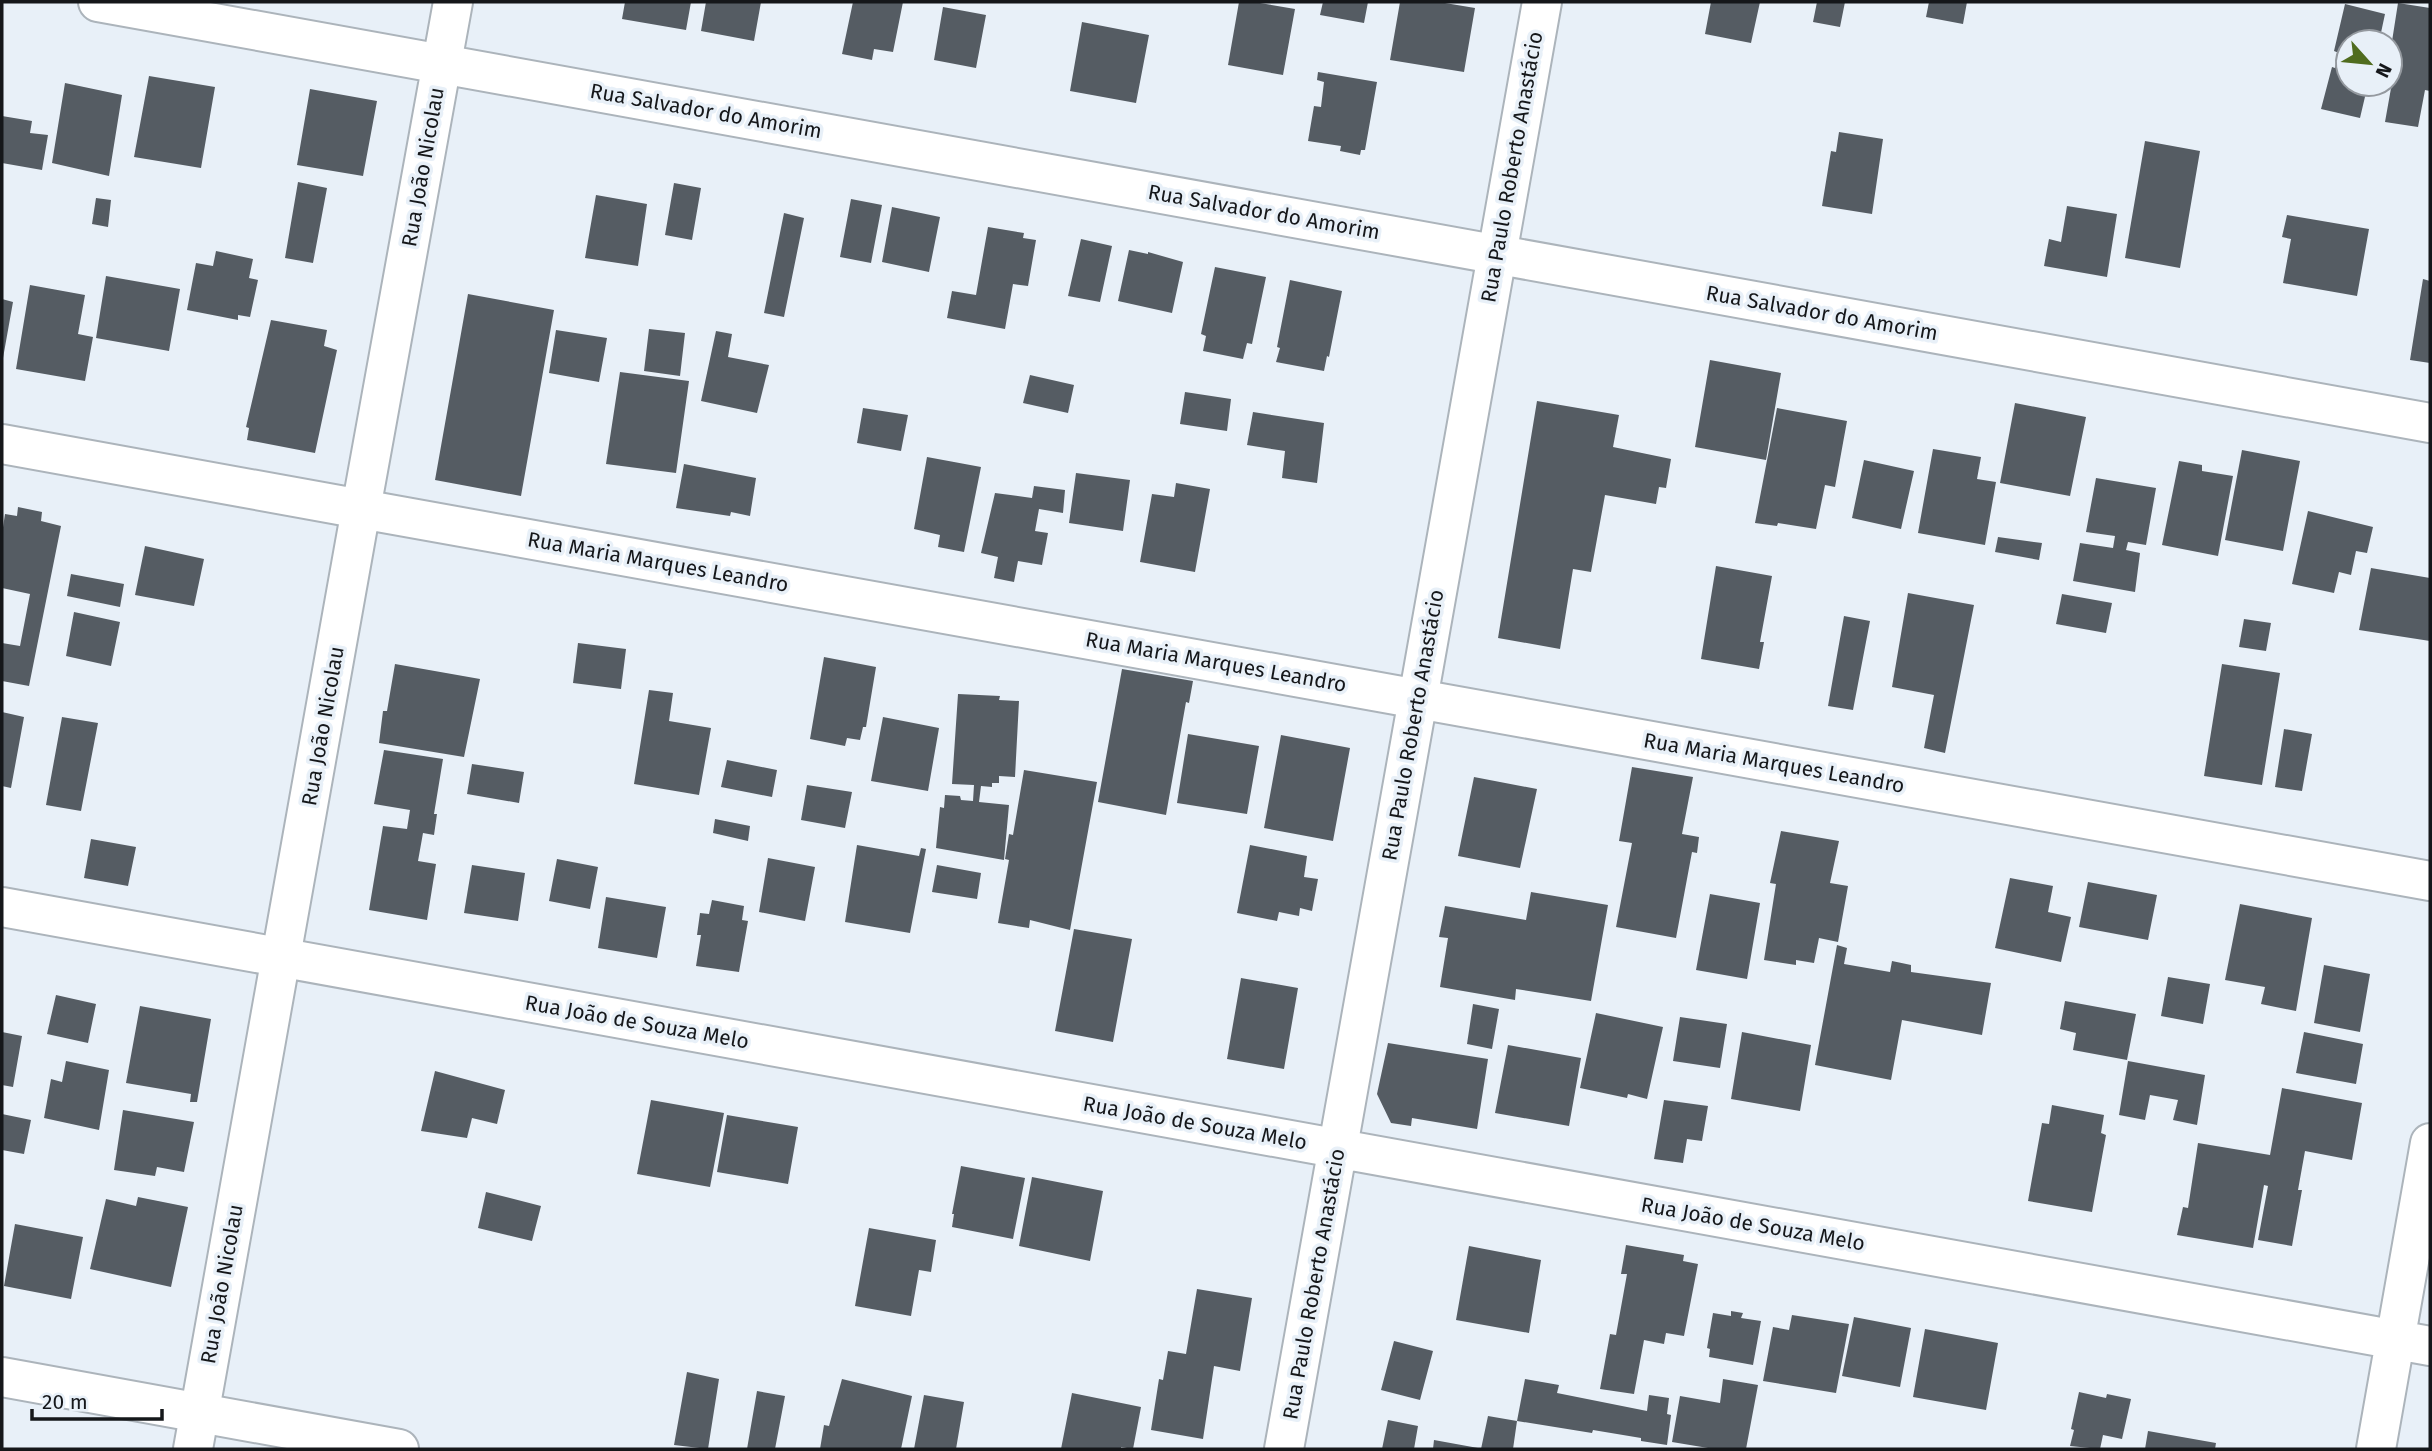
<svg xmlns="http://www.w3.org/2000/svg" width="2432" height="1451" viewBox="0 0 2432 1451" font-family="'Fira Sans',sans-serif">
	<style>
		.building { fill: #555c63 }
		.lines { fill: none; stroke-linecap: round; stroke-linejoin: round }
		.street-casing { stroke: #acb4bb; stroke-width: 42 }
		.secondary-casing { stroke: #acb4bb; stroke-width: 42 }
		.street { stroke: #fff; stroke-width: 38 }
		.secondary { stroke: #fff; stroke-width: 38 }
		.labels { text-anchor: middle; stroke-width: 7; stroke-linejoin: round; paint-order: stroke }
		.street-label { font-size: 21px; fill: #15171a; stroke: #e8f0f8 }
	</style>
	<rect width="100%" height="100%" fill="#e8f0f8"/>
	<!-- building -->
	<path class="building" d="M625,2H691L686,30L622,19Z
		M706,2H761L754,41L701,31Z
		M853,2H903L893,52L874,49L872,60L842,54Z
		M1239,2H1254L1295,9L1283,75L1228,65Z
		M1323,2H1368L1364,23L1320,15Z
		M1400,2H1439L1475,8L1464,72L1390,60Z
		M1711,2H1760L1751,43L1705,34Z
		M1817,2H1845L1840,27L1813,22Z
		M1929,2H1967L1963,24L1926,17Z
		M2398,3L2430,8V91L2425,90L2418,127L2385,122L2393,77L2390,76V54Z
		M2345,4L2385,14L2379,42H2348V84H2368L2360,118L2321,109L2332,67L2335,68L2339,53L2334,51Z
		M943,7L986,15L976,68L934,60Z
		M1082,22L1149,35L1136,103L1070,91Z
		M1318,72L1377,82L1365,150H1361L1360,155L1340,151L1341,146L1308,141L1314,106L1321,107L1324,82L1317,80Z
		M149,76L215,87L201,168L134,157Z
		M65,83L122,95L109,176L52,163Z
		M310,89L377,101L363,176L297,165Z
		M2,116L32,121L30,133L48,135L42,170L2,163Z
		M1839,132L1883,139L1872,214L1822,206L1831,151L1836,152Z
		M2145,141L2200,151L2180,268L2125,258Z
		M298,182L327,188L313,263L285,258Z
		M674,183L701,188L692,240L665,235Z
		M596,195L647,204L638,266L585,258Z
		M96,198L111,200L108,227L92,224Z
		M851,199L882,205L871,263L840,257Z
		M2067,206L2117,214L2107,277L2044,266L2049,239L2061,242Z
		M892,207L940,217L929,272L882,262Z
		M784,213L804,218L784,317L764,313Z
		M2287,215L2369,229L2357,296L2283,283L2291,239L2282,237Z
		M988,227L1024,233L1023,238L1036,240L1028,286L1013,284L1005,329L947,318L952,291L976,295Z
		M1081,239L1112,246L1100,302L1068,296Z
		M1129,250L1148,254V252L1183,262L1172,313L1118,301Z
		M216,251L253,259L249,278L258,280L250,317L238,315V320L187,310L196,263L213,266Z
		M1215,267L1266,277L1252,344L1247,343L1243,359L1203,351L1206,336L1201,334Z
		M106,276L180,289L169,351L96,338Z
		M2423,279L2430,281V363L2410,360Z
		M1290,280L1342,291L1329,357L1327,356L1324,371L1276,362L1280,348L1277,347Z
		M30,285L85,295L78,334L93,337L85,381L16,369Z
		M468,294L554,310L521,496L435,480Z
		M2,299L13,302L3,358H2Z
		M271,320L327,330L324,346L337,350L315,453L247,440L249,428L246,427Z
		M649,329L685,333L680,376L644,371Z
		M556,330L607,338L599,382L549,373Z
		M716,331L732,334L728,357L769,365L757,413L701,401Z
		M1710,360L1781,373L1766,460L1695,447Z
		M620,372L689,381L676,473L606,464Z
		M1030,375L1074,385L1068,413L1023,403Z
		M1185,392L1231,399L1227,431L1180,424Z
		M1537,401L1619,415L1613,447L1671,459L1666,488L1659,487L1656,504L1605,495L1591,572L1573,569L1560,649L1498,638Z
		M2015,403L2086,417L2070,496L2000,483Z
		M863,408L908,415L901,451L857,443Z
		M1777,408L1847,421L1835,487L1825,485L1816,529L1778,523L1777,526L1755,523Z
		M1253,412L1324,423L1317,483L1282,478L1285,451L1247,445Z
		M1933,449L1981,457L1977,479L1996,482L1985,545L1918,533Z
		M2242,450L2300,461L2283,551L2225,540Z
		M927,457L981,467L964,552L938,547L940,535L914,529Z
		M1864,460L1914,471L1901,529L1852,518Z
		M2179,461L2202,465V471L2233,476L2218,556L2162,545Z
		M684,464L756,478L750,516L731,512L730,516L676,508Z
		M1076,473L1130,480L1123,531L1069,523Z
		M2096,478L2156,488L2146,545L2128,542L2126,550L2140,553L2135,592L2073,581L2080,543L2113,548L2115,536L2086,532Z
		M1176,483L1210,489L1195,572L1140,562L1152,494L1174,497Z
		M1034,486L1065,490L1063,513L1039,509L1035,531L1048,533L1042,565L1018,561L1014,582L994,578L998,557L981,553L995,493L1032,498Z
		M18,507L42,512L41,521L61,526L29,686L2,681V643L20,646L30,594L2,588V534L5,514L17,516Z
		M2308,511L2373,527L2367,553L2356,551L2351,575L2339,572L2334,593L2292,584Z
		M1998,537L2042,543L2039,560L1995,552Z
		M145,546L204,559L194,606L135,595Z
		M1716,566L1772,576L1760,642H1764L1759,669L1701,659Z
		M2371,568L2430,578V641L2359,630Z
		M71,574L124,584L120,607L67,596Z
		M1908,593L1974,605L1945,753L1924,748L1934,695L1892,687Z
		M2062,594L2112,603L2106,633L2056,624Z
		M74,612L120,622L111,666L66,656Z
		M1844,616L1870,621L1853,710L1828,706Z
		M2244,619L2271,623L2266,651L2239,647Z
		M578,643L626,649L621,689L573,683Z
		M824,657L876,667L866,727H863L860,740L847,738L845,746L810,739Z
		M395,664L480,679L464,757L379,743L383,711H387Z
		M2222,664L2280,673L2262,785L2204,776Z
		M1122,669L1193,681L1189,703L1186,702L1166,815L1098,802Z
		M649,690L673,693L669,721L711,728L699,795L634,784Z
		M958,694L1000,696L999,700L1019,701L1015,777L999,776V783H992V787L981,786L979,802L1009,805L1004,860L936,848L940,807L944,808L945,795L960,796L961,800L973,801L974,785L952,784Z
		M2,712L24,717L11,788L2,786Z
		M62,717L98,723L81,811L46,805Z
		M883,717L939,728L928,791L871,781Z
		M2284,729L2312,734L2302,791L2275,787Z
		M1188,734L1259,746L1247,814L1177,803Z
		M1281,735L1350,748L1333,841L1264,828Z
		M384,750L443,759L434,814H437L434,835L423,833L418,861L436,864L427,920L369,910L383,826L407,829L410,810L374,804Z
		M727,760L777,770L772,797L721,787Z
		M472,764L524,772L519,803L467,794Z
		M1632,767L1693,777L1682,834L1699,837L1697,853L1692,852L1676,938L1616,927L1632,843L1619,841Z
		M1024,770L1097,782L1070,930L1030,920L1029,928L998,923L1009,860L1005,859L1009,834L1013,835Z
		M1474,777L1537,789L1520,868L1458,856Z
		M807,785L852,792L845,828L801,820Z
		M715,819L750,826L748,841L713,833Z
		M1781,831L1839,841L1830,883L1848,886L1838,942L1819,938L1814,963L1796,960V965L1764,960L1776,884L1770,883Z
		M91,839L136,847L128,886L84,878Z
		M857,845L919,856L921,848L926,849L910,933L845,922Z
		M1250,845L1307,856L1304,877L1318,879L1312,911L1300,908L1299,916L1279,912L1277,921L1237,913Z
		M768,858L815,867L805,921L759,912Z
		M557,859L598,867L590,909L549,901Z
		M472,865L525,873L518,921L464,913Z
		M937,865L981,873L977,899L932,892Z
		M2010,878L2053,886L2048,912L2071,917L2061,962L1995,948Z
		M2088,882L2157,895L2148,940L2079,927Z
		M1531,892L1608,905L1591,1001L1516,989L1515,1000L1440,987L1448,938L1439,937L1445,906L1526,920Z
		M1710,894L1760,903L1747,979L1696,970Z
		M606,897L666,907L657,958L598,948Z
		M712,900L744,906L742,920L748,921L739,972L696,966L701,935H697L700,913L709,914Z
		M2240,904L2312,918L2296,1011L2261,1004L2265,987L2225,980Z
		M1074,929L1132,939L1113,1042L1055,1031Z
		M1837,945L1847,948L1844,964L1890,972L1892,961L1911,965V972L1991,983L1982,1035L1902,1020L1891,1080L1815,1065Z
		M2324,965L2370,974L2360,1032L2314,1023Z
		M2168,977L2210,984L2203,1024L2161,1016Z
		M1241,978L1298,988L1284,1069L1227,1059Z
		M56,995L96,1004L88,1043L47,1034Z
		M2065,1001L2136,1014L2127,1060L2073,1050L2076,1033L2060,1029Z
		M1473,1004L1499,1009L1492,1049L1467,1044Z
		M140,1006L211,1019L197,1102H190L191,1094L126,1083Z
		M1596,1013L1663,1027L1647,1099L1628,1094L1627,1098L1580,1088Z
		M1680,1017L1727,1024L1720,1068L1673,1061Z
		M2,1032L22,1036L13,1087L2,1085Z
		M1742,1032L1811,1045L1800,1111L1731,1099Z
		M2304,1032L2363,1044L2356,1084L2296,1073Z
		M1388,1043L1488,1059L1477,1129L1412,1118L1411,1126L1391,1123L1377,1094Z
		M1508,1045L1581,1058L1569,1126L1495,1113Z
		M66,1061L109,1070L99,1130L44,1118L51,1079L62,1082Z
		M2128,1061L2205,1075L2197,1125L2173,1120L2178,1100L2150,1095L2145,1120L2119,1115Z
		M435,1071L505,1090L497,1124L472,1118L467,1138L421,1131Z
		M2282,1088L2362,1103L2352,1160L2305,1151L2298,1190H2302L2292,1246L2258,1240L2268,1186L2264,1185L2253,1248L2177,1235L2183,1207L2188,1208L2198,1143L2270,1155Z
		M651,1100L724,1113L710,1187L637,1174Z
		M1664,1100L1708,1106L1702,1141L1687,1139L1683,1163L1654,1159Z
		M2052,1105L2104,1115L2101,1133L2106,1135L2092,1212L2028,1201L2042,1123L2049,1124Z
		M123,1110L194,1122L184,1172L157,1167L155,1176L114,1170Z
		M2,1114L31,1120L24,1154L2,1150Z
		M727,1115L798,1127L788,1184L717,1172Z
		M961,1166L1025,1178L1013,1239L952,1227L954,1214H952Z
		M1032,1177L1103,1191L1090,1261L1019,1246Z
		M486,1192L541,1206L532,1241L478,1228Z
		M138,1197L188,1207L171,1287L90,1269L106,1199L136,1206Z
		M15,1224L83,1237L71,1299L4,1286Z
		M869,1228L936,1240L931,1272L919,1270L911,1316L855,1306Z
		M1626,1245L1684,1255L1683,1261L1698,1264L1684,1336L1666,1333L1664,1344L1644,1340L1634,1394L1600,1389L1610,1334L1616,1335L1627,1274H1621Z
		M1469,1246L1541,1260L1529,1333L1456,1320Z
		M1197,1289L1252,1298L1240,1371L1214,1366L1203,1439L1151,1430L1159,1379L1163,1380L1168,1351L1186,1354Z
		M1731,1311L1743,1313L1741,1318L1761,1321L1753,1365L1709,1357L1710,1349L1707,1348L1713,1313L1731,1316Z
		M1792,1315L1849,1324L1836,1393L1763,1381L1773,1327L1789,1330Z
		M1854,1317L1911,1328L1900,1387L1842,1376Z
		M1925,1329L1998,1343L1986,1410L1913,1397Z
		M1394,1341L1433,1351L1420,1400L1381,1390Z
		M687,1372L719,1379L708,1449L674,1445Z
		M842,1379L912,1396L901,1449H820L824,1425L829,1426Z
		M1525,1379L1559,1385L1557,1393L1647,1411L1649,1395L1669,1398L1667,1414L1671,1415L1667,1445L1641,1441V1438L1593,1430L1592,1433L1517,1421Z
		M1723,1379L1758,1385L1746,1449H1714L1672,1442L1680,1396L1720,1403Z
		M757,1391L785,1396L775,1449H747Z
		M2079,1392L2106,1398L2107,1394L2131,1399L2122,1439L2103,1435L2100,1449L2070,1446L2074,1430L2071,1429Z
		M1072,1393L1141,1407L1133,1449L1121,1447V1449H1061Z
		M924,1395L964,1402L956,1449H914Z
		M1488,1416L1517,1421L1513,1449H1481Z
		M1388,1420L1418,1426L1414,1449H1382Z
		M2148,1431L2216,1443L2215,1449H2145Z
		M1434,1440L1478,1448V1449H1433Z"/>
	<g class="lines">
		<defs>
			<path id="street" d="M98,2L2430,423
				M2,444L361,509L453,2
				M2,907L2430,1346
				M2,1377L399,1449
				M1284,1449L1418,699L2430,881
				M2376,1449L2430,1143"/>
			<path id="secondary" d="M193,1449L361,509L1418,699L1542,2"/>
		</defs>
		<!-- street casing -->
		<use href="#street" class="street-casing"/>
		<!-- secondary casing -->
		<use href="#secondary" class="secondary-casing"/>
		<!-- street -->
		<use href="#street" class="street"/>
		<!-- secondary -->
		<use href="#secondary" class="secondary"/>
	</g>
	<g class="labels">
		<!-- street labels -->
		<g class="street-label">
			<text transform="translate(706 111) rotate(10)" y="7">Rua Salvador do Amorim</text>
			<text transform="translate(423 167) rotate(-80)" y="7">Rua João Nicolau</text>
			<text transform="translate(1512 167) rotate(-80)" y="7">Rua Paulo Roberto Anastácio</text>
			<text transform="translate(1264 212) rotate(10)" y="7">Rua Salvador do Amorim</text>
			<text transform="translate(1822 313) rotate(10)" y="7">Rua Salvador do Amorim</text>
			<text transform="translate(658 562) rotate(10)" y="7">Rua Maria Marques Leandro</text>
			<text transform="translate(1216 662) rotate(10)" y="7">Rua Maria Marques Leandro</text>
			<text transform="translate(1413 725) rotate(-80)" y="7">Rua Paulo Roberto Anastácio</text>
			<text transform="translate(323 726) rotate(-80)" y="7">Rua João Nicolau</text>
			<text transform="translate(1774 763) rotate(10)" y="7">Rua Maria Marques Leandro</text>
			<text transform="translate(637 1022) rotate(10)" y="7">Rua João de Souza Melo</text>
			<text transform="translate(1195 1123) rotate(10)" y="7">Rua João de Souza Melo</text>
			<text transform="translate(1753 1224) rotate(10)" y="7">Rua João de Souza Melo</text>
			<text transform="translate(222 1284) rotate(-80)" y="7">Rua João Nicolau</text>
			<text transform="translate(1314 1284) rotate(-80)" y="7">Rua Paulo Roberto Anastácio</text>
		</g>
	</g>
	<!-- border -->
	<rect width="2432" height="1451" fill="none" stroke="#15171a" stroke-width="7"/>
	<!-- north arrow -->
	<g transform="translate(2369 63) rotate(117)"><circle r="33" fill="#e8f0f8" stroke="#94999f" stroke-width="2"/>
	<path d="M0-5L12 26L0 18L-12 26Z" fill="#506c1f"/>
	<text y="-10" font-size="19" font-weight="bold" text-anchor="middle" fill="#15171a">N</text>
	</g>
	<!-- scale -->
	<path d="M32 1409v10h130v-10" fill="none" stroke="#15171a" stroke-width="3.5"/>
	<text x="42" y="1409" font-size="21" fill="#15171a" stroke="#e8f0f8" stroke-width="5" paint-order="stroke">20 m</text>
</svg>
